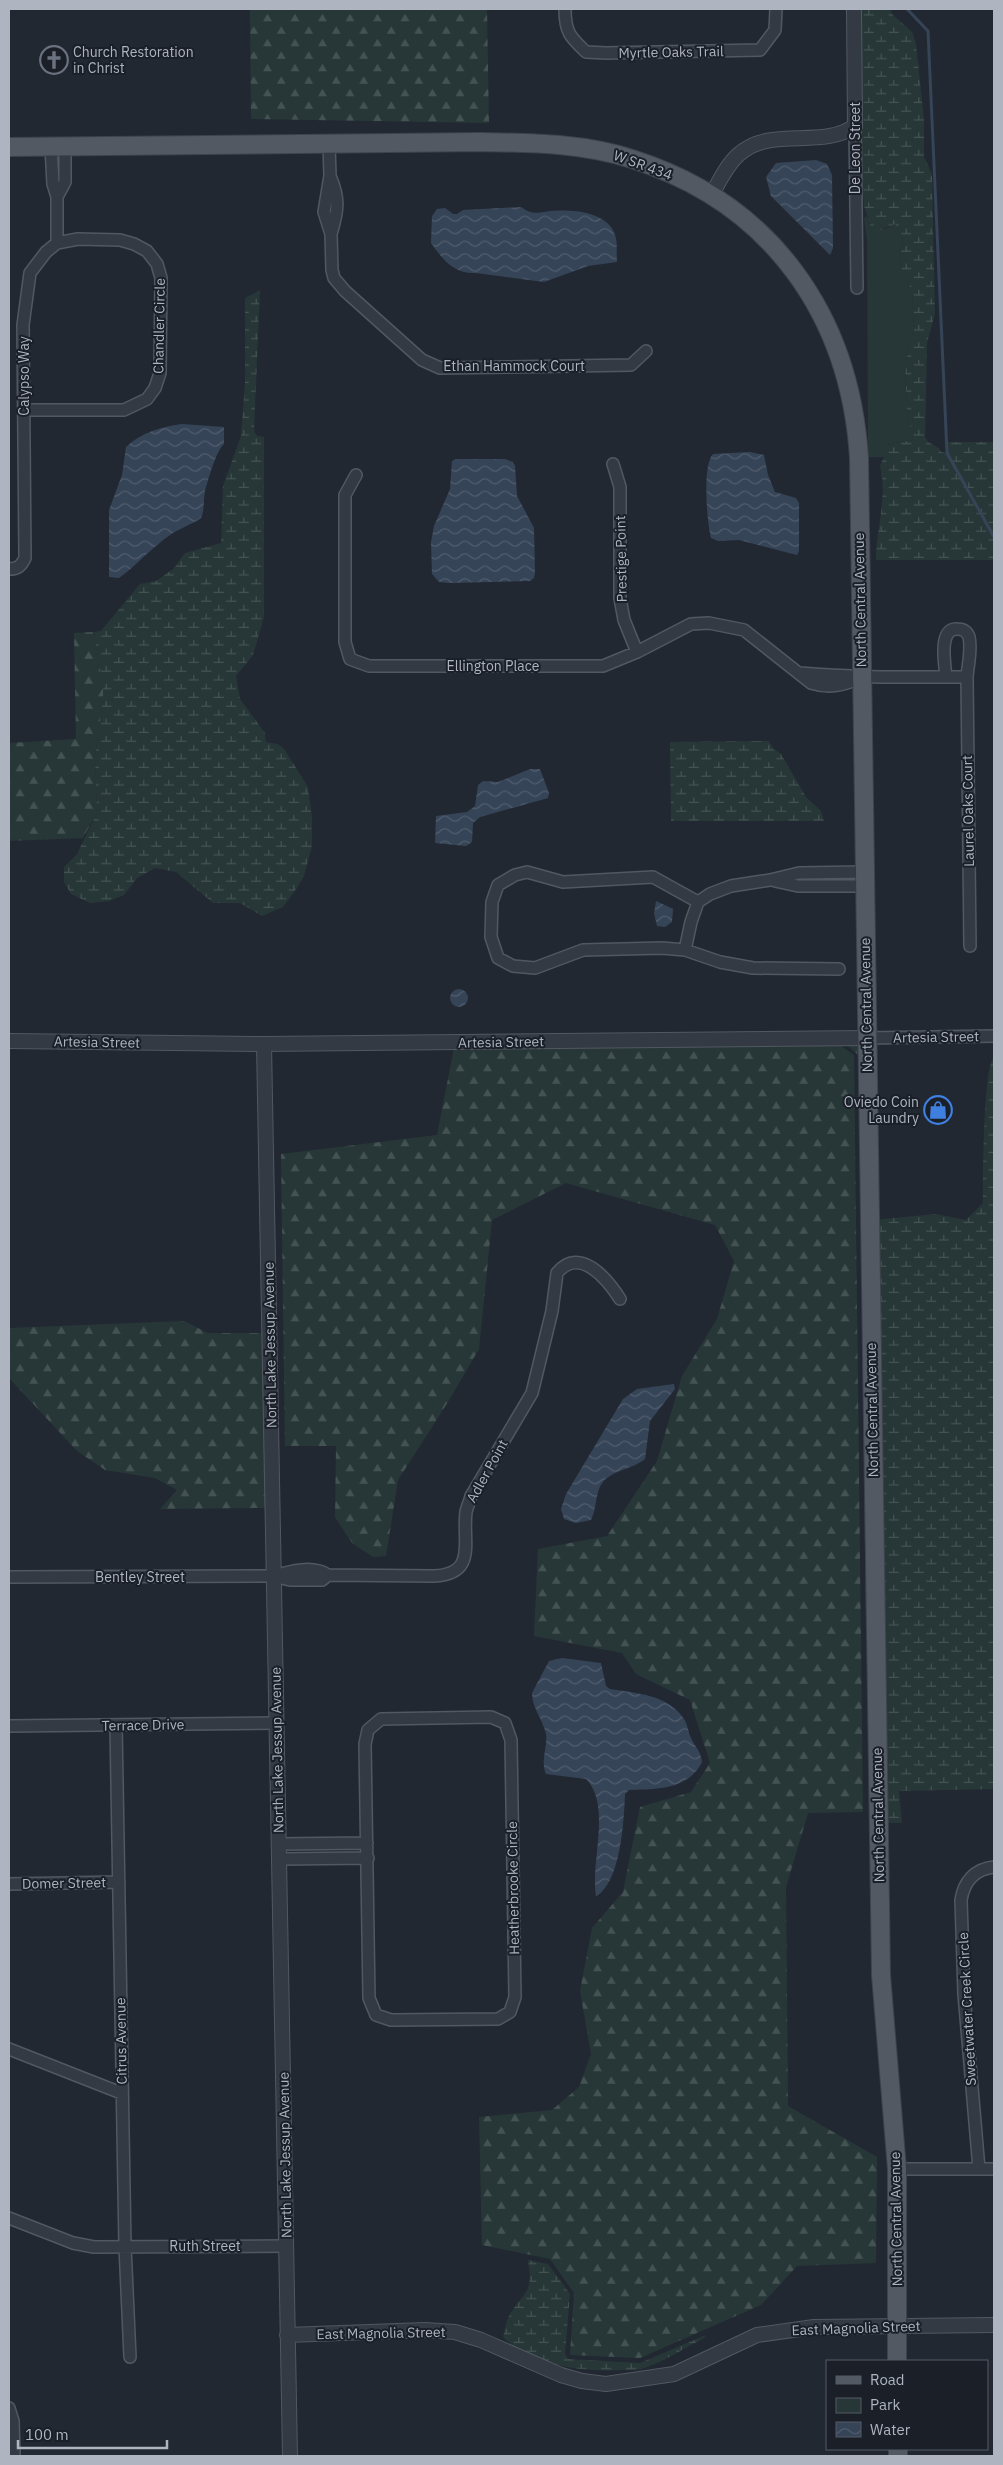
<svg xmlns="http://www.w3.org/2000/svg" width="1003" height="2465" viewBox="0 0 1003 2465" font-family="'IBM Plex Sans',sans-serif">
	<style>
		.green { fill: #273737 }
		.forest { fill: url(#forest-firs) }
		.wetland { fill: url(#wetland-marsh) }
		.water { fill: url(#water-waves) }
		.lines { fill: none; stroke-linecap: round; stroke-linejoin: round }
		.stream { stroke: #364458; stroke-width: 3 }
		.minor-casing { stroke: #515861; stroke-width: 14 }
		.tertiary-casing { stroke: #515861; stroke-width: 16 }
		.primary-casing { stroke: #3d434d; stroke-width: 20 }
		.minor { stroke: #343a43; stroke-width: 11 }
		.tertiary { stroke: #343a43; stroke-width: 14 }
		.primary { stroke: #525963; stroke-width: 18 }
		.labels { text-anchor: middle; stroke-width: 4; stroke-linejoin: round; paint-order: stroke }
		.poi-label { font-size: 14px; fill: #aeb5c0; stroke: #1a1f28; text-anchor: start }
		.street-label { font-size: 14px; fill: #aeb5c0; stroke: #1a1f28 }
	</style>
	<defs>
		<pattern id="forest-firs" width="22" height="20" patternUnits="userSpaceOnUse" patternTransform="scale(1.25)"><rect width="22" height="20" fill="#273737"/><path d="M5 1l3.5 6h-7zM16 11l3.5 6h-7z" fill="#445252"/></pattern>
		<pattern id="wetland-marsh" width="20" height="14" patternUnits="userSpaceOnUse" patternTransform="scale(1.25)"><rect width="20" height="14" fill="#273737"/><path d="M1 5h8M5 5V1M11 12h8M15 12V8" fill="none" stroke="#445252"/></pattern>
		<pattern id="water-waves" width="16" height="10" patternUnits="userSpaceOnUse" patternTransform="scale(1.25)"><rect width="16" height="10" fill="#364458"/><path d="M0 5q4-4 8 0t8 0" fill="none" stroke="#515d6e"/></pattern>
	</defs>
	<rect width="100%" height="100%" fill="#212832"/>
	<!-- green -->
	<path class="green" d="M867,216L869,224L885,229L895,224L904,240L900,252L901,267L912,292L914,328L905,365L907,410L913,440L889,444L884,457H868L867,240L864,218Z"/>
	<!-- forest -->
	<path class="forest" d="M250,9H487L489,123L251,119Z
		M93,632L103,682V699L95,758L97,813L83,838L9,841V743L76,739L74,633Z
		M841,1046L854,1055L863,1812L808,1813L786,1887L788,2106L877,2157L876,2263L797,2266L761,2305L640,2358L570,2355L574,2293L550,2259L482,2245L479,2117L552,2110L579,2087L591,2054L580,1991L592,1928L623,1892L640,1807L691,1792L710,1763L690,1700L636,1674L622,1653L534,1636L538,1549L607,1536L657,1461L682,1376L717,1319L734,1261L715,1225L566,1183L492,1220L479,1349L448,1402L398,1480L386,1556L373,1557L352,1543L335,1517L336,1446H285L281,1154L437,1135L454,1048Z
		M184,1321L208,1333H264L267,1508L160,1509L177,1490L155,1478L105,1470L77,1451L9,1378V1328Z"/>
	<!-- wetland -->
	<path class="wetland" d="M859,9H890L892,14L912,32L916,44L924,120V157L932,174L935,314L927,343L925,437L928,442L939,448L941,452L946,453L947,442H994V560H876C876,528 888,497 880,466L884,457L882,451L890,444L913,440L907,410L905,365L914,328L912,292L901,267L900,252L904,240L895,224L873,233L864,206L861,172Z
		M260,290L254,431L257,436L264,437V617L253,655L236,676L240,699L265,733L266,742L278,744L284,749L308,787L312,817V846L304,876L297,888L283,907L262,916L240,903H213L176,872L155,868L137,878L124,895L109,901L90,903L71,894L64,882V867L77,854L97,813L95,758L103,699V682L93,632L101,631L140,584L156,581L173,569L185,553L221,543L223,486L241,436L245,383V298Z
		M769,741L773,748L781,754L806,797L821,811L824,821H671L670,742Z
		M862,1043L869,1634H866L859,1056L846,1044Z
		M994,1057V1789L899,1791L902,1823H883L874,1220L936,1214L966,1220L983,1203C983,1182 983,1067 994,1057Z
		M528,2260L548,2264L570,2294L565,2354L568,2359L640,2363L706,2335L704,2338C685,2348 663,2362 642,2369C636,2370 629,2370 623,2370C583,2372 533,2367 503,2337C505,2331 506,2323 508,2318C523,2290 534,2297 528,2260Z"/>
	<!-- water -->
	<path class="water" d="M816,160L827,164L832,175L833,248L830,255L771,196L766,177L776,163Z
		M521,207C532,215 536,213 550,211C571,209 608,211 615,235C618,243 616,254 617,262L588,266L544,282L476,273C454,274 443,260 431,243L432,216L437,209L445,208L453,214H457L463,210Z
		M182,424L224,427V444C216,451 208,480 205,491C203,501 205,509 201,518C191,525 180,528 170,535C151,548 137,565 119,578L109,577V510L122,475L126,447C142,432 161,427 182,424Z
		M750,452L764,455L768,475L775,492L796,498L799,503V551L797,555L739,540L718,541L711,538C707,523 702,465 713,454Z
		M456,459H505L513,462L515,466L517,496L534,528L535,573L534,578L530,581L449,583L439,582L432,574L431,542L434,526L450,489L452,461Z
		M530,769H540L549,793L548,798L480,817L473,823L472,842L466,846L435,843L436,816L467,812L475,806L478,785L483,781L498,782Z
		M656,901L673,909L672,922L665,927L657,926L654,913Z
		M450 998a9 9 0 1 1 18 0a9 9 0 1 1-18 0Z
		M674,1384L675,1389L650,1421L645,1459C633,1469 613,1470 603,1482C595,1491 597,1509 591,1520L576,1523L564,1519L561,1509L566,1494L623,1399L637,1389Z
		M562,1658L601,1663L606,1686L610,1689C636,1693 669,1695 684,1719C688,1725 688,1732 691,1738C695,1747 701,1751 702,1762C688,1790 657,1789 629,1790L625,1794C624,1819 621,1883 596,1896C590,1863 612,1805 586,1779L546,1774C540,1760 548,1747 546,1734C543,1720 532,1708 532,1693L549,1661Z"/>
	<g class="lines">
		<!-- stream -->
		<path class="stream" d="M907,9L928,31L947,453L994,537"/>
		<defs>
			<path id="minor" d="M565,9C565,32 570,37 586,52L606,53L760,50L775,30L776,9
				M855,126L857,288
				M329,144L330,176L324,212L331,234L332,270L334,278L345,291L422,360L440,368L631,365L646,351
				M51,147L53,184L57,197V243
				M330,176C340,199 338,211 331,234
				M57,197L65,182V147
				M613,464L620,487V598L624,620L637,652
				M356,475L345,495V642L350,659L369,666H603L637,652L691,624L709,623L744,630L811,683C830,689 843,685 861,678
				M9,569C18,569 21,566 25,558L23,325L30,273L46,252L57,243L78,239L120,240L134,244L147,251L157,264L161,278L160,373L155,388L147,399L124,410H24
				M800,673C855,678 911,677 967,677
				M946,677C945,665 938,628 957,629C963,629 967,631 969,637C972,648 968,665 967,677L970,946
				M775,881L798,886H865
				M698,902L653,877L563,882L527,872L515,875L498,885L492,902L491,937L498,958L513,966L535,968L583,950L662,948L685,950L720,962L753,968L839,969
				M685,950L691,922L698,902L710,894L731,886L770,880L799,873L864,872
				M867,1038L994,1036
				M274,1576C290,1571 313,1565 328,1575
				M9,1577L272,1576L290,1580H322L328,1575L434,1576C478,1574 462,1541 466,1512C467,1507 470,1501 471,1496L532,1393L552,1311L557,1273C580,1245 608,1280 620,1299
				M491,1717L505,1723L511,1740L515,1997L510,2012L498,2019L391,2020L376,2015L369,1998L365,1744L368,1730L381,1719Z
				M116,1725L125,2246L130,2357
				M9,1726L277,1723
				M279,1844L367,1843
				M280,1859L368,1858
				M9,1884L119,1882
				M9,2049L121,2093
				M897,2169H994
				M979,2169L964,1994L961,1900C964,1881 975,1869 994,1867
				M9,2218L73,2243L94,2247L286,2246
				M9,2408L13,2421L14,2456"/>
			<path id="tertiary" d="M711,196C719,182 726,166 738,155C770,125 821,150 855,126L854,9
				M9,1041L264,1044L867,1038
				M264,1044C273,1515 279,1986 290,2456
				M287,2335L425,2330L455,2332L481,2340L561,2375L582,2381L606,2384L674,2374L757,2335L814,2327L994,2325"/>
			<path id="primary" d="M9,147L481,142C531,143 583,143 632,159C771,203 850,315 859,458L881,1975L897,2169V2361
				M898,2449V2456"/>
		</defs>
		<!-- minor casing -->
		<use href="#minor" class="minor-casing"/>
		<!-- tertiary casing -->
		<use href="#tertiary" class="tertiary-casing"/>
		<!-- primary casing -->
		<use href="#primary" class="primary-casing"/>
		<!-- minor -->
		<use href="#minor" class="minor"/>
		<!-- tertiary -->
		<use href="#tertiary" class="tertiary"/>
		<!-- primary -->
		<use href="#primary" class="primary"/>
	</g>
	<!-- icons -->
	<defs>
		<symbol id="church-ring" viewBox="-11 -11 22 22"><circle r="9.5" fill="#1a1f28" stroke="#6b7280" stroke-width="1.5"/><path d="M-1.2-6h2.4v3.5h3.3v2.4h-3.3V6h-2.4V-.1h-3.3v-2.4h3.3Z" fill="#6b7280"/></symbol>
		<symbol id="shop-ring" viewBox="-11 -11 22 22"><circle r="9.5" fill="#1a1f28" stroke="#3f7fe0" stroke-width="1.5"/><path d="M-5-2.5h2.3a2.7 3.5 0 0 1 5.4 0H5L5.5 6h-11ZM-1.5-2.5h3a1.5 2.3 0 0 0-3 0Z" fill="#3f7fe0"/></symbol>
	</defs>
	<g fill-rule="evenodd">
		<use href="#church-ring" x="38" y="44" width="32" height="32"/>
		<use href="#shop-ring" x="922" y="1094" width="32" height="32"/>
	</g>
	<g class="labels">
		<!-- poi labels -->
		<g class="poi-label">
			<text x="73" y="57">Church Restoration<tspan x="73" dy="16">in Christ</tspan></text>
			<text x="919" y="1107" text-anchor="end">Oviedo Coin<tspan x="919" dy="16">Laundry</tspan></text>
		</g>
		<!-- street labels -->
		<g class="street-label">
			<text transform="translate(671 52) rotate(-1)" y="5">Myrtle Oaks Trail</text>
			<text transform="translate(855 148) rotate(-90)" y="5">De Leon Street</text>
			<text transform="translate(643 165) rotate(20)" y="5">W SR 434</text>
			<text transform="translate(159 326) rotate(-89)" y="5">Chandler Circle</text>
			<text x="514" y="371">Ethan Hammock Court</text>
			<text transform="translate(24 376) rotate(-90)" y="5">Calypso Way</text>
			<text transform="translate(621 559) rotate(-91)" y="5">Prestige Point</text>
			<text transform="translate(860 600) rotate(-91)" y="5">North Central Avenue</text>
			<text x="493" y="671">Ellington Place</text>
			<text transform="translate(968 811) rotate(-91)" y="5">Laurel Oaks Court</text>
			<text transform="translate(866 1005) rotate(-91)" y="5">North Central Avenue</text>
			<text transform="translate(936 1037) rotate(-1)" y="5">Artesia Street</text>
			<text transform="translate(97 1042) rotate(1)" y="5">Artesia Street</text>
			<text transform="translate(501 1042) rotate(-1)" y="5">Artesia Street</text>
			<text transform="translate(270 1345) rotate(-91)" y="5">North Lake Jessup Avenue</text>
			<text transform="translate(872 1410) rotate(-91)" y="5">North Central Avenue</text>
			<text transform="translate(487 1471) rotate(-61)" y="5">Adler Point</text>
			<text x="140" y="1582">Bentley Street</text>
			<text transform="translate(143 1725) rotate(-1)" y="5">Terrace Drive</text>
			<text transform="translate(277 1750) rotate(-91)" y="5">North Lake Jessup Avenue</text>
			<text transform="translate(878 1815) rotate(-91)" y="5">North Central Avenue</text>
			<text transform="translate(64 1883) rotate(-1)" y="5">Domer Street</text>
			<text transform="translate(513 1888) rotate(-91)" y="5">Heatherbrooke Circle</text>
			<text transform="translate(967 2009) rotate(-93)" y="5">Sweetwater Creek Circle</text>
			<text transform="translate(121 2041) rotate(-91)" y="5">Citrus Avenue</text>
			<text transform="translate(285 2155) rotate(-91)" y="5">North Lake Jessup Avenue</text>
			<text transform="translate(896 2219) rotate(-91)" y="5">North Central Avenue</text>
			<text x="205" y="2251">Ruth Street</text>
			<text transform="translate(856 2328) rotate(-2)" y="5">East Magnolia Street</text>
			<text transform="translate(381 2333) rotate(-1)" y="5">East Magnolia Street</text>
		</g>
	</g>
	<!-- border -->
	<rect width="1003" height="2465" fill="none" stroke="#aeb5c0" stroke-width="20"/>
	<!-- legend -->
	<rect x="826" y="2360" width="162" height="90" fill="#1a1f28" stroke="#555b65"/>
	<rect x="836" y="2376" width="25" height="8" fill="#525963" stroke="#555b65"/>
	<text x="870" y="2385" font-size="15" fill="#aeb5c0">Road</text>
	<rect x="836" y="2398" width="25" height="15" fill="#273737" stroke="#555b65"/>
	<text x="870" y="2410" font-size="15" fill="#aeb5c0">Park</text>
	<rect x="836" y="2422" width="25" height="15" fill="url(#water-waves)" stroke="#555b65"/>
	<text x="870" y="2435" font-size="15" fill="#aeb5c0">Water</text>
	<!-- scale -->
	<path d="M18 2440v8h149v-8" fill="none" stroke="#aeb5c0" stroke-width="2.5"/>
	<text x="25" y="2440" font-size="15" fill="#aeb5c0" stroke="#1a1f28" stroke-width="4" paint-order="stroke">100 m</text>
</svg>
